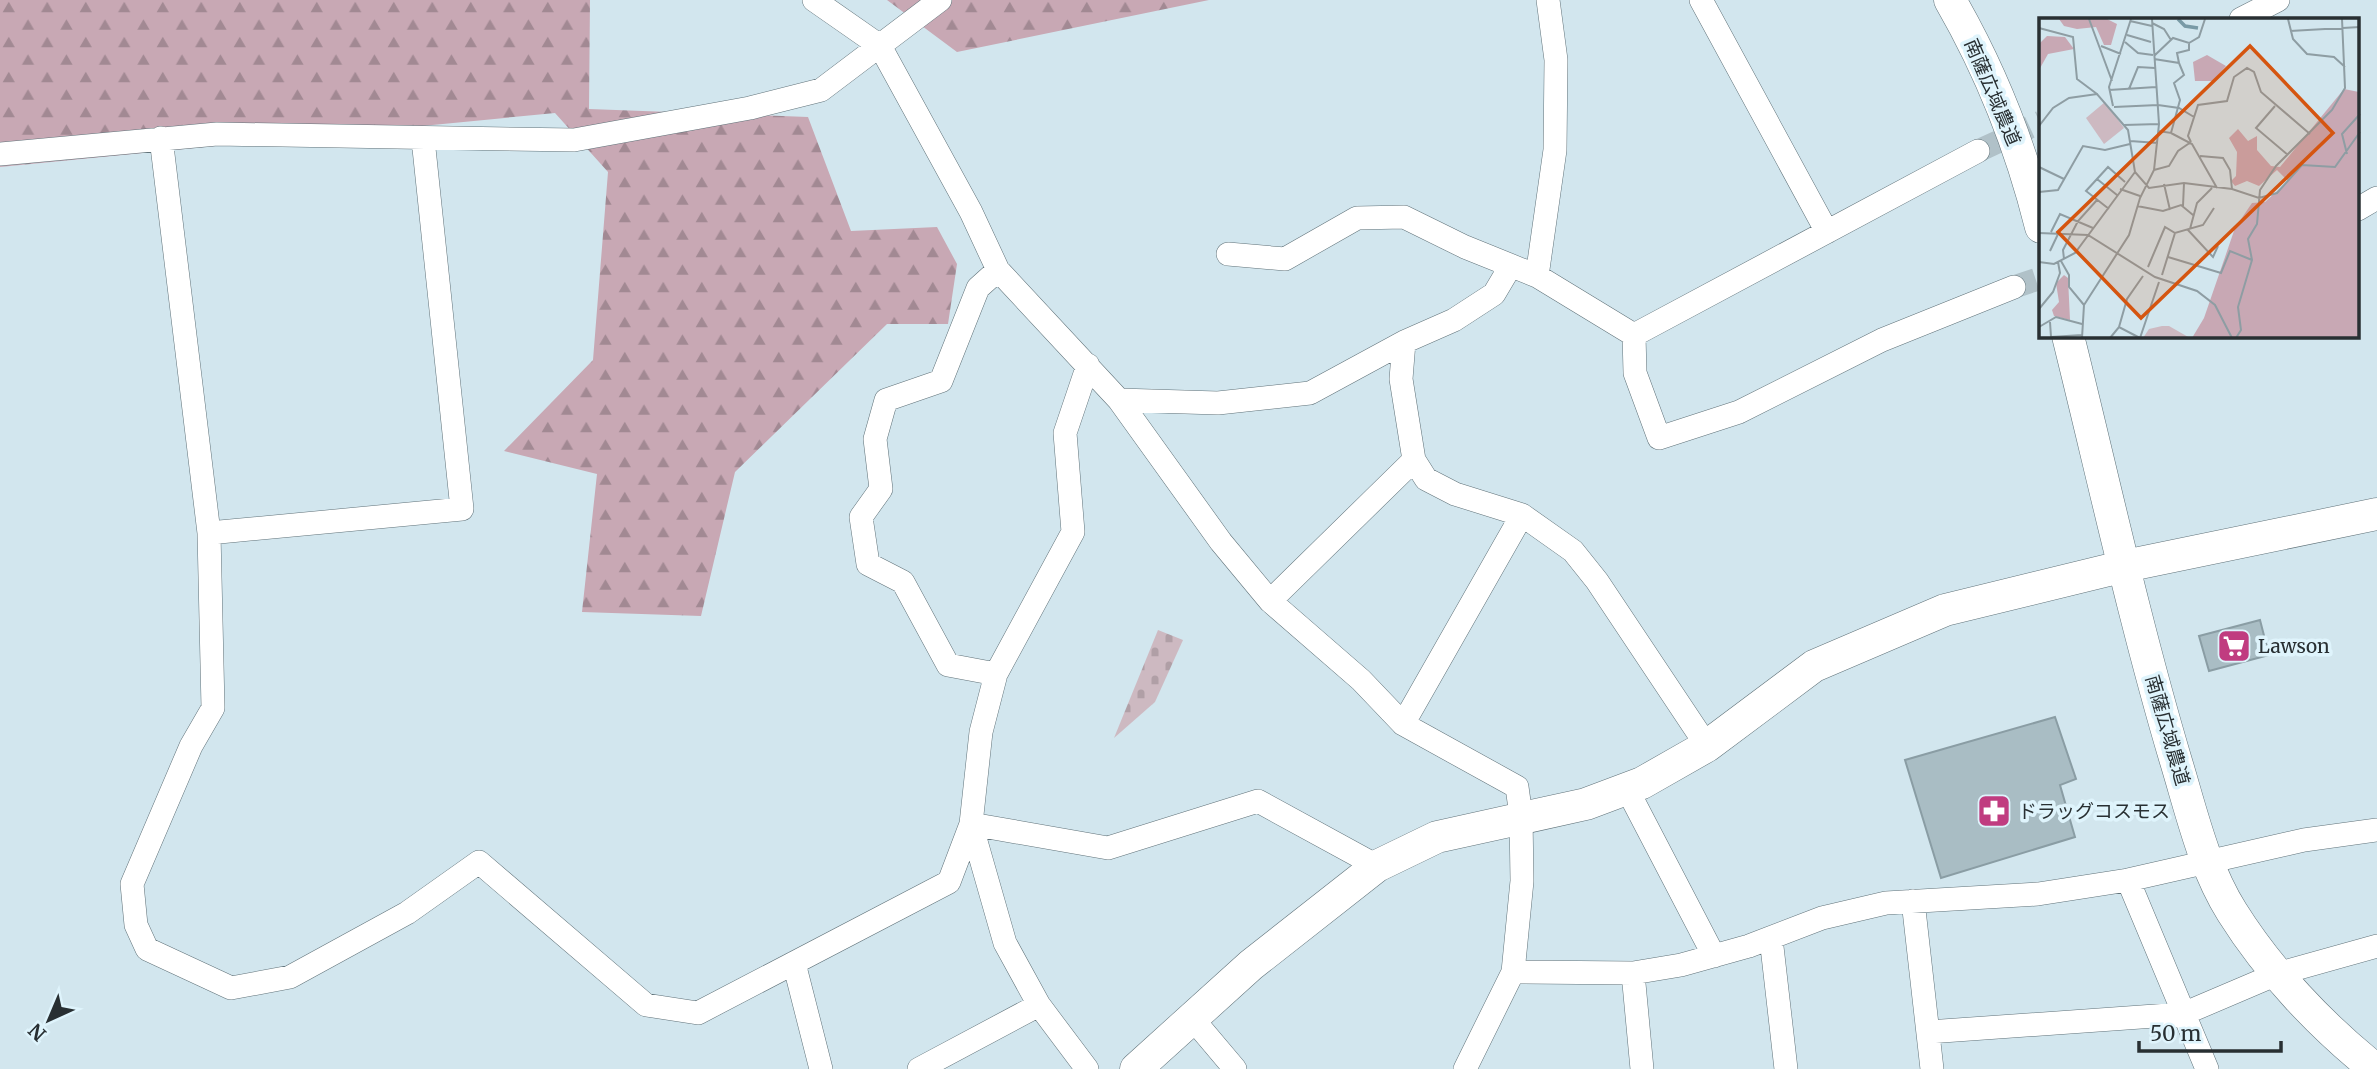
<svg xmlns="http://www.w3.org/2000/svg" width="2377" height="1069" viewBox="0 0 2377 1069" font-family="Merriweather,'Noto Sans JP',serif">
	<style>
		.forest { fill: url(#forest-firs) }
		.cemetery { fill: url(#cemetery-stones) }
		.building { fill: #a9bdc4; stroke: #8a9da4; stroke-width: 2 }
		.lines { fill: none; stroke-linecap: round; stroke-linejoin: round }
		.street-tunnel { stroke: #b0c1c8; stroke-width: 23; stroke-dasharray: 23 11; stroke-linecap: butt }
		.street-casing { stroke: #607279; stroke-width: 24 }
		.secondary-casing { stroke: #607279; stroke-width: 33 }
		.street { stroke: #fff; stroke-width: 23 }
		.secondary { stroke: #fff; stroke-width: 32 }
		.labels { text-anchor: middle; stroke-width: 7; stroke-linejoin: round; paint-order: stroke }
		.street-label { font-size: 19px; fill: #282f32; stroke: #dff4fc }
		.poi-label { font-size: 19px; fill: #282f32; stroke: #dff4fc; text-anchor: start }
		.inset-river { fill: none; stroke: #799aa6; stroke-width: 3.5 }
		.inset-road { fill: none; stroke: #8e9da3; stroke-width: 2 }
		.view { fill: #d55510; fill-opacity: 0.15; stroke: #d55510; stroke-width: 3.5 }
		.inset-edge { fill: none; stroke: #282f32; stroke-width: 3.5 }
	</style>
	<defs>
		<pattern id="forest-firs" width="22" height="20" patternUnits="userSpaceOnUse" patternTransform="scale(1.75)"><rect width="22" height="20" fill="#c8a8b4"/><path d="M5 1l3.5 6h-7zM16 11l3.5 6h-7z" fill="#a28993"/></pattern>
		<pattern id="cemetery-stones" width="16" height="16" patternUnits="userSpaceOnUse" patternTransform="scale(1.75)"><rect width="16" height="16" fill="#cdb9c1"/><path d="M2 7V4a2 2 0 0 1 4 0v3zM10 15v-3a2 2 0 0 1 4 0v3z" fill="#b09fa6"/></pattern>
	</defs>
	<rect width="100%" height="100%" fill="#d2e6ee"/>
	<!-- forest -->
	<path class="forest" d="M0,0H590L589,109L808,117L851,231L937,227L957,264L948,324H887L735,472L701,616L582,612L597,474L504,451L593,360L608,172L555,113L0,167Z
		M887,0H1209L957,52Z"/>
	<!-- cemetery -->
	<path class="cemetery" d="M1158,630L1183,640L1155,702L1114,738Z"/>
	<!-- building -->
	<path class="building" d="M2260,620L2269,655L2209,671L2199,636Z
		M2055,717L2076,779L2060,785L2075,837L1941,878L1905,760Z"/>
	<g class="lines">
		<!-- street-tunnel -->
		<path class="street-tunnel" d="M1978,151L2041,122
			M2014,287L2041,278"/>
		<defs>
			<path id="street" d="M814,0L880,46L971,212L998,270L1119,400L1221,542L1270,601L1361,680L1403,724L1517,787L1521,816L1522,881L1513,972L1465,1069
				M1701,0L1827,232
				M2241,19L2278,0
				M161,138L209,533L213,708L191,746L132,884L136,925L147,949L231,988L290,977L407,913L479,862L646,1005L698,1013L949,882L971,824L981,732L996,674L1073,532L1065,433L1088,365
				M0,154L217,134L574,140L750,108L821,90L940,0
				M2358,209L2377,198
				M1228,254L1285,259L1357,218L1404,217L1465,247L1537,276L1634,335
				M1537,276L1555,150L1556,60L1548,0
				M1634,335L1635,373L1659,438L1739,412L1882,340L2014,287
				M1634,335L1978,151
				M1404,342L1401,379L1414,460L1426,479L1455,494L1522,515L1573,551L1597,581L1707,746
				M1119,400L1218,403L1310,393L1404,342L1454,320L1494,294L1510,267
				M209,533L462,509L423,139
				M1270,601L1414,460
				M996,674L948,665L903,582L868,564L861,517L881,489L875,439L886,400L941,381L978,288L998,270
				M1403,724L1522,515
				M1627,789L1714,956
				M971,824L1108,848L1258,801L1377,866
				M971,824L1005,943L1039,1005
				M2128,880L2207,1069
				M1913,901L1932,1069
				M1771,938L1786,1069
				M794,963L821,1069
				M1513,972L1633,973L1681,965L1749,946L1822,918L1886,903L2038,894L2128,880L2304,840L2377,830
				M1633,973L1642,1069
				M1192,1018L1235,1069
				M1928,1032L2183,1014L2277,974L2377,946
				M919,1069L1039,1005L1087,1069"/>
			<path id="secondary" d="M1950,0C1991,71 2021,147 2041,227
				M2068,336C2103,477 2134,620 2175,758C2191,810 2203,866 2232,912C2269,971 2321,1026 2375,1069
				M1136,1069L1251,965L1377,866L1437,837L1586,804L1642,783L1707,746L1814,666L1945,610L2125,566L2377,514"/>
		</defs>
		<!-- street casing -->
		<use href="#street" class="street-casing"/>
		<!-- secondary casing -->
		<use href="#secondary" class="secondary-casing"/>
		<!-- street -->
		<use href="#street" class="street"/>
		<!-- secondary -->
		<use href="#secondary" class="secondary"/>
	</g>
	<!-- icons -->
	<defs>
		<symbol id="supermarket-square" viewBox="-11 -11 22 22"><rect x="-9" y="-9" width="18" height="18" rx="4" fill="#c03c80" stroke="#dff4fc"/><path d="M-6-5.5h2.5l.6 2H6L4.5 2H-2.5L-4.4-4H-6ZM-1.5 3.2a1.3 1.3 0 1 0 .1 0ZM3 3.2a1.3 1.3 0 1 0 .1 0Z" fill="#fff"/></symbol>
		<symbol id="pharmacy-square" viewBox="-11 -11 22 22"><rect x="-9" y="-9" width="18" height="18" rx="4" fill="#c03c80" stroke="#dff4fc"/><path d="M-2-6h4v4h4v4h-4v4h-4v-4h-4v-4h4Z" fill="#fff"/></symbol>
	</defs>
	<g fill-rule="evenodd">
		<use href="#supermarket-square" x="2215" y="627" width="38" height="38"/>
		<use href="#pharmacy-square" x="1975" y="792" width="38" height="38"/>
	</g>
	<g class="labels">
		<!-- street labels -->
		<g class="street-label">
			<text transform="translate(1993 92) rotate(67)" y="7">南薩広域農道</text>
			<text transform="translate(2168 730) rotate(74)" y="7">南薩広域農道</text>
		</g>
		<!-- poi labels -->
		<g class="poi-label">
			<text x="2258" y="653">Lawson</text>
			<text x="2018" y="818">ドラッグコスモス</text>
		</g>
	</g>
	<!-- overview -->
	<g transform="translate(2039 18)">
		<rect width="320" height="320" fill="#d2e6ee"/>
		<path d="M20,1H68L78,6L72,27H65L57,9L38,11L25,8ZM8,18L26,19L35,31L9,36L0,52V26ZM168,37L187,48L174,63H156L154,44ZM305,71L320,74V320H153L165,300L196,210L213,185L226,184L249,163L238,152L220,168L208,163L196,168L192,163L197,158L198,134L190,120L199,111L209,123L218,118V132L232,148L241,149ZM25,257L29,260L31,302L15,298L13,292L20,284L17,265Z" fill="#c8a8b4"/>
		<path d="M123,308H130L151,320H104L110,311Z" fill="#cdb9c1"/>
		<path d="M66,84L85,110L65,126L47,100Z" fill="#cdb9c1"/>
		<path class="inset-river" d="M139,1L146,8L159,10"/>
		<path class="inset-road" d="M50,1L73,63M249,1L254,21L268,36L295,39L306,49M91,3L113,8M113,5L125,11L132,22M0,10L34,19L38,61L58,76M251,13L321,9M88,17L112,24M86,24L99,35L114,37M62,28L82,36M115,38L134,20L150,25L160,19L166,1M115,41L140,45L145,57L135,65L141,82L132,115L119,113M140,45L138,35L150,32V25M90,71L99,49L116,50M70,72L117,69M74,88L70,69L92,1M236,88L217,110L249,137M75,89L119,87L140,90L155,99M85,107L120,106M0,108L14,90L30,80L58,76L89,112L96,154L110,170L145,165L193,171L220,180L238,175L263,147L296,149L321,114M132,115L153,126L178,170M91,123L119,125M152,124L149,118L159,87L188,83L195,59L208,50L215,54L222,74L271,116M308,136L303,116L321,96M161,138L184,140L191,152L193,171M0,149L25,161M115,152L130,148L139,133L152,124M58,161L78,177M125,166L131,192M81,171L101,178M0,174L19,172L44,128L66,132L91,126M98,188L124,193L142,187L154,197M144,188L145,165M70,191L47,173L69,149L86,164M151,211L158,185L173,170M149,212L174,239L179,228M12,214L21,196L54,210M0,215L49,217L116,259L158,273L176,287L193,320M11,233L20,214M129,239L182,255L191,233L213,242M25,241L24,232L39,203L58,182M22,243L30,257V269L45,287M0,244L15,246L36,235L96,154M109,249L126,209L136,215L164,207L175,190M123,257L136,215M0,291L14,274L21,255L19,244M11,304L12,319L43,317M0,309L17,299L43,306M80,309L88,281L104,258M43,320L45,287L90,217L101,180L115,152L120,106L113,1M71,320L80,309L101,320M101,320L120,264M197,320L202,312L199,289L213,242L209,221L218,206L221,172L237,148L293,92L306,70L303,1"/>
		<path class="view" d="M211,28L294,115L102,300L19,214Z"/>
		<rect width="320" height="320" class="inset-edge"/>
	</g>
	<!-- north arrow -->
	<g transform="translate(49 1020) rotate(224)" stroke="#dff4fc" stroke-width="5" paint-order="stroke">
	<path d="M0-5L12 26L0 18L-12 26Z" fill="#282f32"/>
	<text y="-10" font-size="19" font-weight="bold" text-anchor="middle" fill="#282f32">N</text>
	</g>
	<!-- scale -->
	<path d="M2139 1041v10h142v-10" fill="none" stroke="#282f32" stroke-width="3.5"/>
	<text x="2150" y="1041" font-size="21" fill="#282f32" stroke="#dff4fc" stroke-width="5" paint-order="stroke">50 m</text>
</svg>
